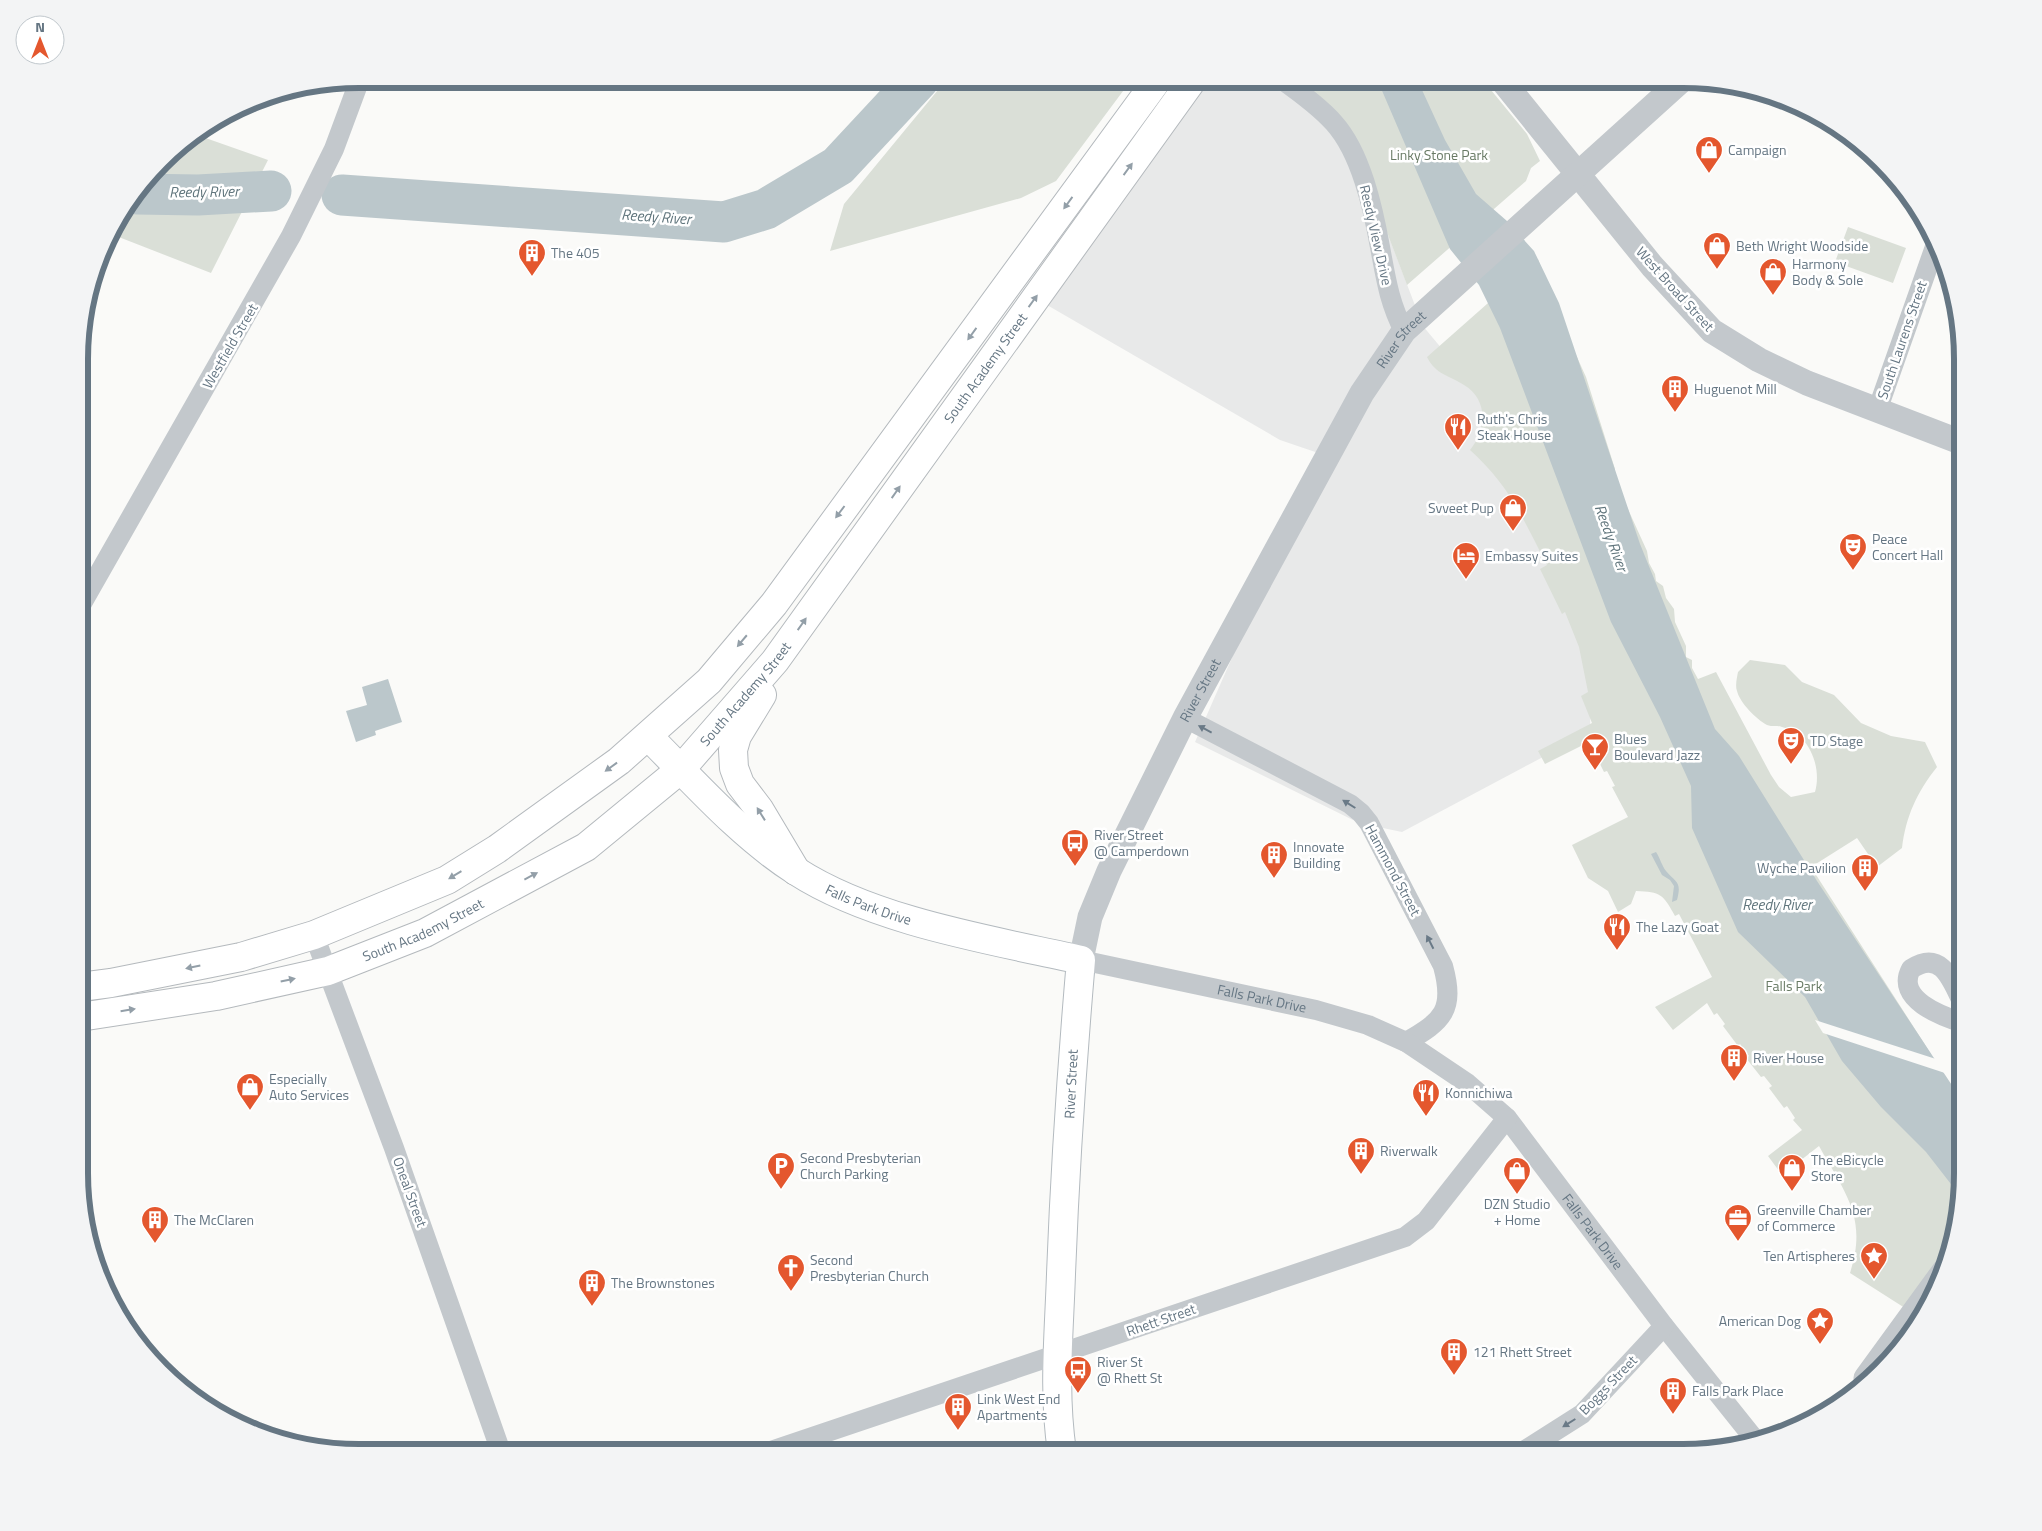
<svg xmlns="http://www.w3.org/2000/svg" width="2042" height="1531" viewBox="0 0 2042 1531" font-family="'Titillium Web',sans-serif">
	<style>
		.built { fill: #e8e9e9 }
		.green { fill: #dadfd7 }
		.water { fill: #bbc7cb }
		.pier { fill: #fafaf8 }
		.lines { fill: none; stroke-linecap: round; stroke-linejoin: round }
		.river { stroke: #bbc7cb; stroke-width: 41 }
		.secondary-casing { stroke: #b3babf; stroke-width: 30 }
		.trunk-casing { stroke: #b4b9bd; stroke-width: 30 }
		.minor { stroke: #c3c8cc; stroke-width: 20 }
		.tertiary { stroke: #c3c8cc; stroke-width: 25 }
		.secondary { stroke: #fff; stroke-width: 28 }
		.trunk { stroke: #fff; stroke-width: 28 }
		.oneway { fill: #939fa8 }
		.oneway2 { fill: #6a7a87 }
		.labels { text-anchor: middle; stroke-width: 5; stroke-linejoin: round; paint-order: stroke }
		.poi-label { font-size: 14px; fill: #657683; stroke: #fff; text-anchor: start }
		.park-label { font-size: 14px; fill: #687a64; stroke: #fff }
		.street-label { font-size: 14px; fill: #657683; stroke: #fff }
		.water-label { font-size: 15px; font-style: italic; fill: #60757c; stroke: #fff }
		.rim { fill: none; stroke: #657683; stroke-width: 6 }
	</style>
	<rect width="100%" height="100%" fill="#fafaf8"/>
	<!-- built -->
	<path class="built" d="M1182,79H1301L1347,127L1416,308L1417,319L1474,387L1591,662L1590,732L1402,832L1359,823L1195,742L1299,505L1330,457L1280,440L1028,294Z"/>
	<!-- green -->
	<path class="green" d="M947,79H1132L1056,181L1021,198L830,251L844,204Z
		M1301,79H1482L1527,134L1540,161L1531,168L1526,181L1407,285L1347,127Z
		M197,135L268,160L211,273L111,234L116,219L174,148Z
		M1848,227L1906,248L1893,283L1835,262Z
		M1538,259L1552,302L1586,377L1615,469V484L1622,496L1647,551L1649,563L1655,574L1656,581L1663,586L1666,598L1674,609L1675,622L1686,646V657L1692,660V668L1698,679L1716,672L1771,775L1779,787L1791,797L1815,792C1822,768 1810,734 1782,727C1777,725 1772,727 1767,725C1756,719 1740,703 1737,691C1735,686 1737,677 1738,672L1750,660L1785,665L1802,682L1834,695L1861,723L1891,736L1925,742L1937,767C1917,792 1906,816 1902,848L1877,867L1857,838L1811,867L1931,1054L1963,1191L1942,1280L1919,1317L1850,1273C1868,1218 1845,1193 1819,1146L1782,1175L1768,1156L1802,1130L1793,1120L1795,1118L1787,1106L1784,1108L1769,1088L1772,1086L1764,1076L1761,1077L1746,1058L1749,1056L1740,1044L1738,1046L1723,1026L1725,1024L1717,1013L1714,1015L1707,1003L1673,1030L1655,1007L1712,977L1679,914L1675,916C1663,894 1661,892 1636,891L1631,904L1618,912L1608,891L1588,878L1572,845L1628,817L1612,787L1615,786L1607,771L1604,772L1589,742L1545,764L1538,751L1592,723L1581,696L1588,692L1579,647L1565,612L1562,614L1540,569L1547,565C1523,519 1510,486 1470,450C1486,430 1489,400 1464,385C1449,375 1436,375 1427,357Z"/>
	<!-- water -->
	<path class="water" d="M1377,79H1417L1445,140L1476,194L1507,221L1534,251L1559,303L1640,544L1715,729L1739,756L1817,881L1963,1102L1961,1197L1926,1152L1881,1107L1842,1061L1805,997L1738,932L1692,828L1691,786L1660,717L1611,622L1500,328L1479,285L1450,249Z
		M388,679L402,722L375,731L376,735L356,742L346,711L367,705L362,687Z
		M1656,852C1660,858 1662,866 1666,871C1676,883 1682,881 1677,900L1672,902L1674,886L1670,880L1662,875L1651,854Z"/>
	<!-- pier -->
	<path class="pier" d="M1815,1020L1939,1060L1948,1074L1823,1033Z"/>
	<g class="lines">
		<!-- river -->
		<path class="river" d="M137,194L198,195L271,191
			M342,195L724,222L766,209L838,166L919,79"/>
		<defs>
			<g id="secondary">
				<path id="s3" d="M648,736C695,783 740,835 796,871C873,921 991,940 1081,960C1072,1064 1065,1169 1061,1274C1059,1335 1053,1391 1062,1452"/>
			</g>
			<g id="trunk">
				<path d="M762,695L737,736L733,750L734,768L740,784L759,809L796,871"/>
				<path d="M80,987L111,983L241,957L314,935L447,880L497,849L619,761L709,681L774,604L1158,79"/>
				<path id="s4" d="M80,1017L216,996L328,971L425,933L586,847L681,769L775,661L1193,79"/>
			</g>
		</defs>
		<!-- secondary casing -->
		<use href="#secondary" class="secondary-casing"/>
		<!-- trunk casing -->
		<use href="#trunk" class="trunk-casing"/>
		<!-- minor -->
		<g class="minor">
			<path d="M1281,79C1298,91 1320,107 1334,123C1361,153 1373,208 1380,247C1386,279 1389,302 1404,331"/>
			<path d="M1877,411L1937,241"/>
			<path d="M81,605L291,236L334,149L360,79"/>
			<path d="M1185,718L1350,804L1361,813L1369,823L1443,966C1455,1010 1443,1021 1406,1042"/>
			<path d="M314,935L394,1148L501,1452"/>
			<path id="s1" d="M1081,960L1316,1010L1368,1025L1406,1042L1467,1083L1507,1118L1664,1326L1756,1441"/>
			<path d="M1963,1023C1941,1016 1895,999 1911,969C1942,949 1952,981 1963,1004"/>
			<path d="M768,1452L1405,1237L1426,1221L1507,1118"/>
			<path d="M1522,1452L1582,1414L1664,1326"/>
		</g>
		<!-- tertiary -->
		<g class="tertiary">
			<path d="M1501,79L1652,266L1712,331L1759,360L1807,383L1963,443"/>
			<path id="s2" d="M1081,960L1090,917L1109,871L1185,718L1362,393L1404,331L1683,79"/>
			<path d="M1866,1378L1944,1271"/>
		</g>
		<!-- secondary -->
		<use href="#secondary" class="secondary"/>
		<!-- trunk -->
		<use href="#trunk" class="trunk"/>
	</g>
	<!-- one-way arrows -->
	<defs><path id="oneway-solid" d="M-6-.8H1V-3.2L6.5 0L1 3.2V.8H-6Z" transform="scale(1.25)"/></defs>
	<g class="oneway">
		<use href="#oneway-solid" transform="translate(1128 169) rotate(-54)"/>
		<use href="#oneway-solid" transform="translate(1068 203) rotate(126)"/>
		<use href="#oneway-solid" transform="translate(1033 301) rotate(-54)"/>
		<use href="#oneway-solid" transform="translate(972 334) rotate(126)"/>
		<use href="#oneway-solid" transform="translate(896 492) rotate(-55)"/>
		<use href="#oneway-solid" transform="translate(840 512) rotate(127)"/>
		<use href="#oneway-solid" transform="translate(802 624) rotate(-55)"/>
		<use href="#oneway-solid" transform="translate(742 641) rotate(130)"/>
		<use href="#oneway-solid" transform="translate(611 767) rotate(144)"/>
		<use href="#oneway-solid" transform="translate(761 814) rotate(-122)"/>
		<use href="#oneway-solid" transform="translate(455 875) rotate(149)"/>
		<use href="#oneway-solid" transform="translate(531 876) rotate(-28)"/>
		<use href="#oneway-solid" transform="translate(193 967) rotate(168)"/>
		<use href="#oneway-solid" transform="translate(288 980) rotate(-12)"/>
		<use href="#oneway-solid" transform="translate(128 1010) rotate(-9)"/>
	</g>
	<g class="oneway2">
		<use href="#oneway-solid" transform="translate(1205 729) rotate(-152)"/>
		<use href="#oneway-solid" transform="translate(1349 804) rotate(-148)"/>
		<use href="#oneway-solid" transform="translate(1430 942) rotate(-117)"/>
		<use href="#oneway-solid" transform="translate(1569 1423) rotate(148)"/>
	</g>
	<!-- icons -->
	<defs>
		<symbol id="shop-pin" viewBox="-11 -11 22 30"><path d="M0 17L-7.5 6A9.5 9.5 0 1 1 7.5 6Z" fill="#e4572e" stroke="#fff"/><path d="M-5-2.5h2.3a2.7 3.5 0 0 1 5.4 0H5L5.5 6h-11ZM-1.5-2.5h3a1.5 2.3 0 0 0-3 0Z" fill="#fff"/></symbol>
		<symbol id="building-pin" viewBox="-11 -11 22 30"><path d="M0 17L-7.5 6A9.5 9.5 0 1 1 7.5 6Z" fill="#e4572e" stroke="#fff"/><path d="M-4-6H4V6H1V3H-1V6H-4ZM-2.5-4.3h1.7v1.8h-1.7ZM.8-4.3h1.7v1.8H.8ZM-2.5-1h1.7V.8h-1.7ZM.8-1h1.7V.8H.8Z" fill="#fff"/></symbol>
		<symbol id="restaurant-pin" viewBox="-11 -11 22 30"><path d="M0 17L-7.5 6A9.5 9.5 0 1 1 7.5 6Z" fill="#e4572e" stroke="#fff"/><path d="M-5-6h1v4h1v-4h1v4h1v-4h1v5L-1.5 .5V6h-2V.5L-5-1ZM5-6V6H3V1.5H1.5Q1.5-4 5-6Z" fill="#fff"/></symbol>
		<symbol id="theatre-pin" viewBox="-11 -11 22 30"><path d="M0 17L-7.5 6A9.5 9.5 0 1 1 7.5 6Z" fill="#e4572e" stroke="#fff"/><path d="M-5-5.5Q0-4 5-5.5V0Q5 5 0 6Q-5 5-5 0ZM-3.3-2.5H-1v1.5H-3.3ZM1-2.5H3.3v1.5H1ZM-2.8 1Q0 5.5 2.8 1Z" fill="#fff"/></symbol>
		<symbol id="hotel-pin" viewBox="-11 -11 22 30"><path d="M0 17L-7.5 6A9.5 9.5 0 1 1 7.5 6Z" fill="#e4572e" stroke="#fff"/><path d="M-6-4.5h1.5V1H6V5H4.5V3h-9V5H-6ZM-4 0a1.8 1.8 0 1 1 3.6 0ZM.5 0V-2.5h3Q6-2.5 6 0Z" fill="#fff"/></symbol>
		<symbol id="bar-pin" viewBox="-11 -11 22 30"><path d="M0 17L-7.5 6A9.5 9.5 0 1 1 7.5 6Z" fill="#e4572e" stroke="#fff"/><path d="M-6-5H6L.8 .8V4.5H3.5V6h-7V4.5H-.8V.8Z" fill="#fff"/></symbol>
		<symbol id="bus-pin" viewBox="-11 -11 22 30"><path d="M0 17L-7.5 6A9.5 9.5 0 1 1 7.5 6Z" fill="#e4572e" stroke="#fff"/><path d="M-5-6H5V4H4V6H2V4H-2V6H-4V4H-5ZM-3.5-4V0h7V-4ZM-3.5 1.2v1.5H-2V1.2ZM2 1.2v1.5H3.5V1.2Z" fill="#fff"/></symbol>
		<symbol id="parking-pin" viewBox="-11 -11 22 30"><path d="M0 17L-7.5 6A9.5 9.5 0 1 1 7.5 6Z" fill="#e4572e" stroke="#fff"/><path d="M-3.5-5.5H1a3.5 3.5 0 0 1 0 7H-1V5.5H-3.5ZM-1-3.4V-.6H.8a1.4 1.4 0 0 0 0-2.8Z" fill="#fff"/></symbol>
		<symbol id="office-pin" viewBox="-11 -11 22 30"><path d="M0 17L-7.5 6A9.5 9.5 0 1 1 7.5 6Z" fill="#e4572e" stroke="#fff"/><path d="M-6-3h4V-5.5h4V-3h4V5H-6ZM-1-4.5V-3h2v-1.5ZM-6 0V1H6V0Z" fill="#fff"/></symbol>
		<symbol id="sight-pin" viewBox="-11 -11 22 30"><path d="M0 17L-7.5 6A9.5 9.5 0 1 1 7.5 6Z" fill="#e4572e" stroke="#fff"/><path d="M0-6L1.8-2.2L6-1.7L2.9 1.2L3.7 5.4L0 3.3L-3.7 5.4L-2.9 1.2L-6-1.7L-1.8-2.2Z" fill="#fff"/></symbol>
		<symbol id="church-pin" viewBox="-11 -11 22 30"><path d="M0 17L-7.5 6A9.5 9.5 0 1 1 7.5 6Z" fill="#e4572e" stroke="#fff"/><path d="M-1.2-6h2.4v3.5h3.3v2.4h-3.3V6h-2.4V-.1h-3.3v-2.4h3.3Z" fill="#fff"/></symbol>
	</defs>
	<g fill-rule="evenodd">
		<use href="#shop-pin" x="1693" y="134" width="32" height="43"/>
		<use href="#shop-pin" x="1701" y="230" width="32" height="43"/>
		<use href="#building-pin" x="516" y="237" width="32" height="43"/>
		<use href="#shop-pin" x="1757" y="256" width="32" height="43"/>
		<use href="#building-pin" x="1659" y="373" width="32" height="43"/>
		<use href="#restaurant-pin" x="1442" y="411" width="32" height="43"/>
		<use href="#shop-pin" x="1497" y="492" width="32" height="43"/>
		<use href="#theatre-pin" x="1837" y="531" width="32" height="43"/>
		<use href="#hotel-pin" x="1450" y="540" width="32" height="43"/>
		<use href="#theatre-pin" x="1775" y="725" width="32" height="43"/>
		<use href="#bar-pin" x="1579" y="731" width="32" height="43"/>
		<use href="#bus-pin" x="1059" y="827" width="32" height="43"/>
		<use href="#building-pin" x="1258" y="839" width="32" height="43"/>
		<use href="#building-pin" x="1849" y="852" width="32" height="43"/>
		<use href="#restaurant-pin" x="1601" y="911" width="32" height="43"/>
		<use href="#building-pin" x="1718" y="1042" width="32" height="43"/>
		<use href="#shop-pin" x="234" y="1071" width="32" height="43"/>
		<use href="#restaurant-pin" x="1410" y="1077" width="32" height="43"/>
		<use href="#building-pin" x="1345" y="1135" width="32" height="43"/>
		<use href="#parking-pin" x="765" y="1150" width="32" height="43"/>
		<use href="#shop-pin" x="1776" y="1152" width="32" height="43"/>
		<use href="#shop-pin" x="1501" y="1155" width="32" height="43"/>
		<use href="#office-pin" x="1722" y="1202" width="32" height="43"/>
		<use href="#building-pin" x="139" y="1204" width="32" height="43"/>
		<use href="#sight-pin" x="1858" y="1240" width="32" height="43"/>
		<use href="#church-pin" x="775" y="1252" width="32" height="43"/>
		<use href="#building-pin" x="576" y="1267" width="32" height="43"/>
		<use href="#sight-pin" x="1804" y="1305" width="32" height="43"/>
		<use href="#building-pin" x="1438" y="1336" width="32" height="43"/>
		<use href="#bus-pin" x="1062" y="1354" width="32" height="43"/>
		<use href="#building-pin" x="1657" y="1375" width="32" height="43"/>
		<use href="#building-pin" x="942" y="1391" width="32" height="43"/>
	</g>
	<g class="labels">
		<!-- poi labels -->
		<g class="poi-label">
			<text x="1728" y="155">Campaign</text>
			<text x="1736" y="251">Beth Wright Woodside</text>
			<text x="551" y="258">The 405</text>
			<text x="1792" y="269">Harmony<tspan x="1792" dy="16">Body &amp; Sole</tspan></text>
			<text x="1694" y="394">Huguenot Mill</text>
			<text x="1477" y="424">Ruth's Chris<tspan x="1477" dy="16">Steak House</tspan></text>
			<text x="1494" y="513" text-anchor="end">Svveet Pup</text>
			<text x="1872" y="544">Peace<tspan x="1872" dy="16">Concert Hall</tspan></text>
			<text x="1485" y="561">Embassy Suites</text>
			<text x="1614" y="744">Blues<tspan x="1614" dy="16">Boulevard Jazz</tspan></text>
			<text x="1810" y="746">TD Stage</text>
			<text x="1094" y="840">River Street<tspan x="1094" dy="16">@ Camperdown</tspan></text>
			<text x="1293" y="852">Innovate<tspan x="1293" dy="16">Building</tspan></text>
			<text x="1846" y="873" text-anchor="end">Wyche Pavilion</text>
			<text x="1636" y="932">The Lazy Goat</text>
			<text x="1753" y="1063">River House</text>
			<text x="269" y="1084">Especially<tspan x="269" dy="16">Auto Services</tspan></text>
			<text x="1445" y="1098">Konnichiwa</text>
			<text x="1380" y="1156">Riverwalk</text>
			<text x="800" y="1163">Second Presbyterian<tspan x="800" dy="16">Church Parking</tspan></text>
			<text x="1811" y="1165">The eBicycle<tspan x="1811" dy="16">Store</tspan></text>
			<text x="1517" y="1209" text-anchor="middle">DZN Studio<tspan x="1517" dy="16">+ Home</tspan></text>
			<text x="1757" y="1215">Greenville Chamber<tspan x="1757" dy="16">of Commerce</tspan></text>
			<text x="174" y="1225">The McClaren</text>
			<text x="1855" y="1261" text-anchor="end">Ten Artispheres</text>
			<text x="810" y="1265">Second<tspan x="810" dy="16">Presbyterian Church</tspan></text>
			<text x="611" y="1288">The Brownstones</text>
			<text x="1801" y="1326" text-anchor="end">American Dog</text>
			<text x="1473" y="1357">121 Rhett Street</text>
			<text x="1097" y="1367">River St<tspan x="1097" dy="16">@ Rhett St</tspan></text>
			<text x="1692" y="1396">Falls Park Place</text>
			<text x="977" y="1404">Link West End<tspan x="977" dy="16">Apartments</tspan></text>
		</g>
		<!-- park labels -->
		<g class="park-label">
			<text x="1439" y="160">Linky Stone Park</text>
			<text x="1794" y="991">Falls Park</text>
		</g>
		<!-- street labels -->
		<g class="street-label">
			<text transform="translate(1376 235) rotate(77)" y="5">Reedy View Drive</text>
			<text transform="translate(1675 289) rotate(48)" y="5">West Broad Street</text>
			<text dy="5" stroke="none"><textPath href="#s2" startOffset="701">River Street</textPath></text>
			<text transform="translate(1902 340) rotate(-71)" y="5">South Laurens Street</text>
			<text transform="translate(230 346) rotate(-60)" y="5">Westfield Street</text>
			<text dy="5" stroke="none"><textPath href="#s4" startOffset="1166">South Academy Street</textPath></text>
			<text dy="5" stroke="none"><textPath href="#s2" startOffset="296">River Street</textPath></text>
			<text dy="5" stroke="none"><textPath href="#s4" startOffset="761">South Academy Street</textPath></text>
			<text transform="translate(1393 870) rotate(62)" y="5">Hammond Street</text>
			<text dy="5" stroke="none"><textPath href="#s3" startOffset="281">Falls Park Drive</textPath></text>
			<text dy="5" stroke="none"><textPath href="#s4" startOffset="356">South Academy Street</textPath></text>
			<text dy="5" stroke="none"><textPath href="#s1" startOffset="185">Falls Park Drive</textPath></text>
			<text transform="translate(1071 1084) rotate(-87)" y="5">River Street</text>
			<text transform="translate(410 1192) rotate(70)" y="5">Oneal Street</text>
			<text dy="5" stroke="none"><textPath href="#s1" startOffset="605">Falls Park Drive</textPath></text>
			<text transform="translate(1161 1320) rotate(-19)" y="5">Rhett Street</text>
			<text transform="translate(1608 1385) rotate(-46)" y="5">Boggs Street</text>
		</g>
		<!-- water labels -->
		<g class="water-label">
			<text transform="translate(204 192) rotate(-1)" y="5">Reedy River</text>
			<text transform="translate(656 217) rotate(4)" y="5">Reedy River</text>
			<text transform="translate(1611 538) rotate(70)" y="5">Reedy River</text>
			<text x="1777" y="910">Reedy River</text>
		</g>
	</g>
	<!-- crop -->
	<path d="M0 0H2042V1531H0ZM359 88H1683A271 271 0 0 1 1954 359V1173A271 271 0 0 1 1683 1444H359A271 271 0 0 1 88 1173V359A271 271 0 0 1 359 88Z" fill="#f3f4f5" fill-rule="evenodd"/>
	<path class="rim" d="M359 88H1683A271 271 0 0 1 1954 359V1173A271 271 0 0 1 1683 1444H359A271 271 0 0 1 88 1173V359A271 271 0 0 1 359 88Z"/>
	<!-- north arrow -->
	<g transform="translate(40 40)"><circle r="24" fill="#ffffff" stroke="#c1c8cd"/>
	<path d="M0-4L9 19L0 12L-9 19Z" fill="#e4572e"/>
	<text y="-8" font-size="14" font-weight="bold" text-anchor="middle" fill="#657683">N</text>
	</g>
</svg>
